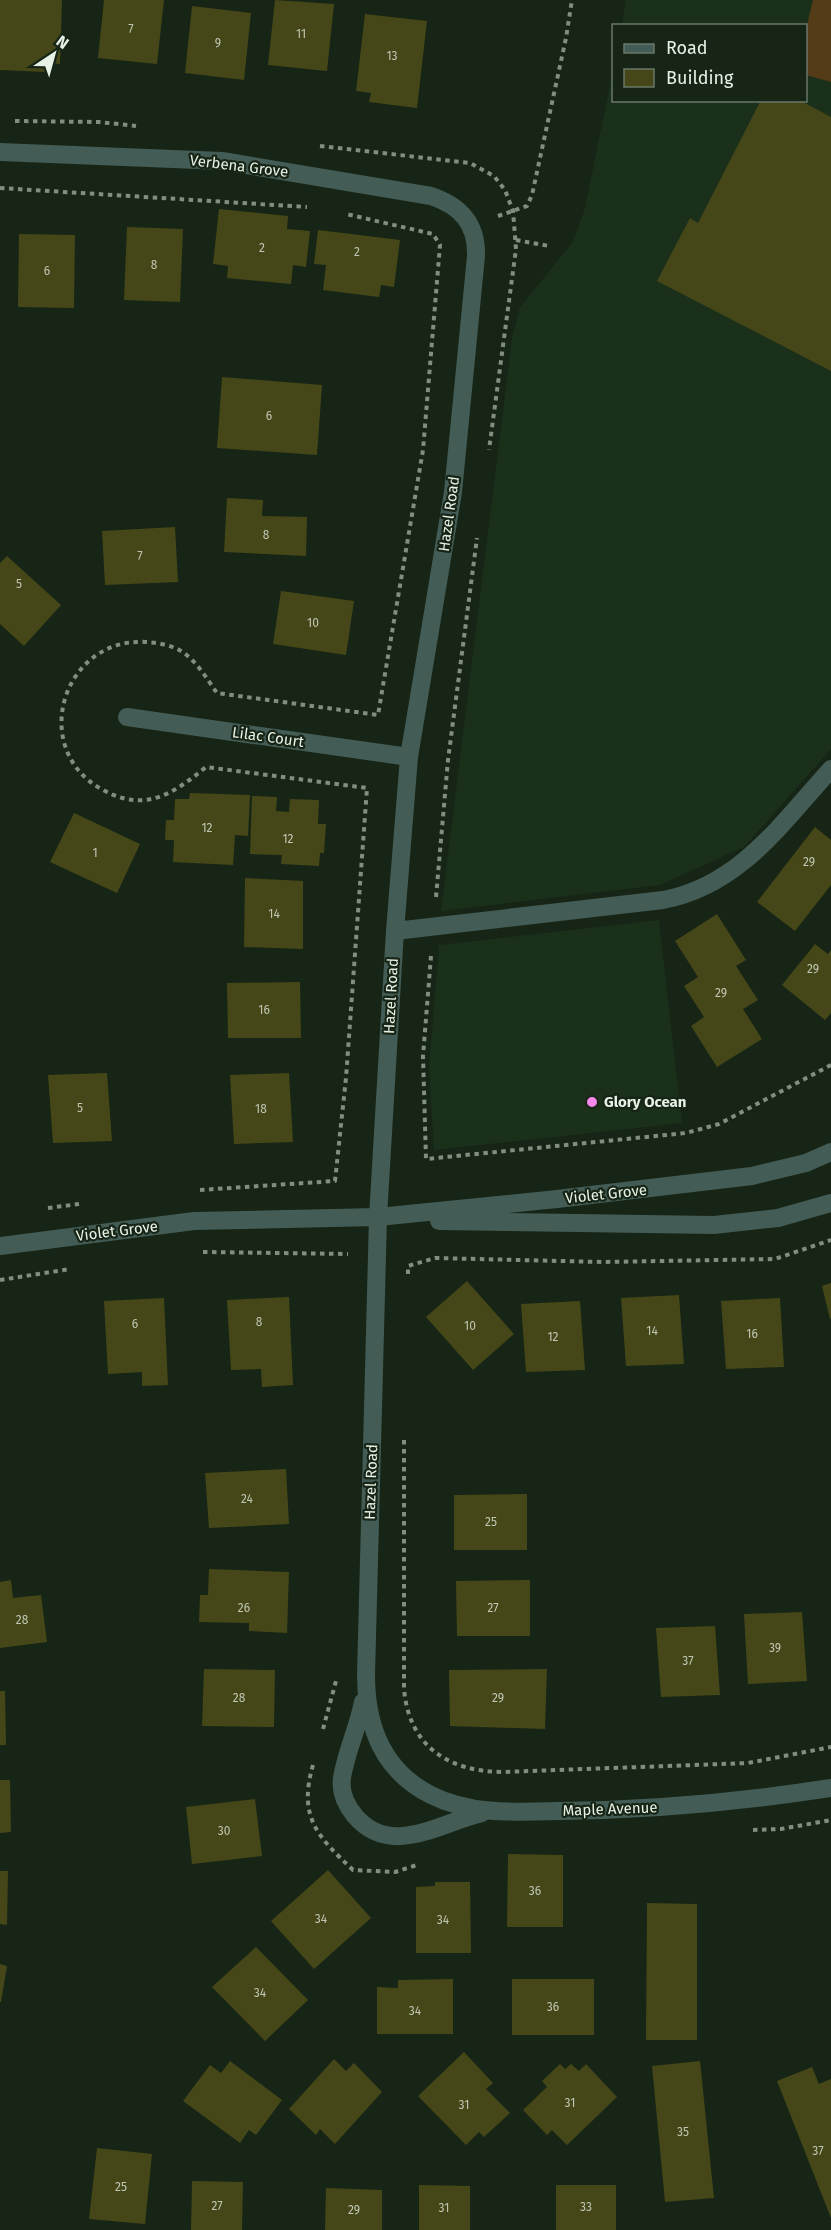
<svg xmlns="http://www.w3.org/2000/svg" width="831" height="2230" viewBox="0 0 831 2230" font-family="'Fira Sans',sans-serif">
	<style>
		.built { fill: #1b301b }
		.green { fill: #553c18 }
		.building { fill: #464718 }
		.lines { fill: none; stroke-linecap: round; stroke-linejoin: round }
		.path { stroke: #818e80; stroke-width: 4; stroke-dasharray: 4.5 4.5; stroke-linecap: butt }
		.minor { stroke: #445c56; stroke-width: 18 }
		.poi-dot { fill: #f788eb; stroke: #162515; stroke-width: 2 }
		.labels { text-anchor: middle; stroke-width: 4.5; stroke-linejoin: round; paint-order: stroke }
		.number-label { font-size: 12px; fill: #bfc6b2 }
		.street-label { font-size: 15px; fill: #e7f1e6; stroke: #162515 }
		.poi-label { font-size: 15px; font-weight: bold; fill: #e7f1e6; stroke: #162515; text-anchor: start }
	</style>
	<rect width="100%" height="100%" fill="#162515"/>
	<!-- built -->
	<path class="built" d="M626,0H831V749L744,847L660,885L441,911L512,338L520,307L572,243L584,212L613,71L614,100H806V26L622,25Z
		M659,920L682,1123L434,1150L429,1068L439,945Z"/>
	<!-- green -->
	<path class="green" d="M813,0H831V82L806,75V29Z"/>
	<!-- building -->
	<path class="building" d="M0,0H62L60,64L46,63V72L0,70Z
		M104,0H164L157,64L98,58Z
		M275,0L334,4L327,71L268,65Z
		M192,6L251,13L244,80L185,73Z
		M365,14L427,21L417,108L369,102L371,93L356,91Z
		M761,100H799L831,117V371L657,281L690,218L698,223Z
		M219,209L288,216L287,229L310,231L306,267L293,265L291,284L227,278L228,266L213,264Z
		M127,227L183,229L180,302L124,300Z
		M318,230L400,240L394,287L381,285L379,297L323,290L326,265L314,264Z
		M19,234L75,235L74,308L18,307Z
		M222,377L322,385L317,455L217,448Z
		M227,498L263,500L262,516L307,517L306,556L224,552Z
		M175,527L178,582L105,585L102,531Z
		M7,556L61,605L24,646L0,624V563Z
		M281,591L354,601L346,655L273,644Z
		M190,793L250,795L248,836L235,835L233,865L173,862L174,840H165L166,820H174L175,799H189Z
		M252,796L277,797L276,811L289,812L290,799L319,800L318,824H326L324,853H320L319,866L281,864L282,855L250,854Z
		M74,813L140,844L117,893L50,862Z
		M815,827L831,840V885L795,931L757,902Z
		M245,878L303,881V949L244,947Z
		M717,914L746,960L736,966L758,1000L743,1009L762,1039L717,1067L691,1026L704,1017L684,986L698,977L675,941Z
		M815,944L828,954L831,950V1013L825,1020L782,985Z
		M300,982L301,1038H228L227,983Z
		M107,1073L112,1141L53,1143L48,1075Z
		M289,1073L293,1142L234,1144L230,1075Z
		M467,1281L514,1334L473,1370L426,1317Z
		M831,1283V1318L830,1319L822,1286Z
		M679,1295L684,1364L626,1366L621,1298Z
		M289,1297L293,1385L262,1387L261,1369L231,1370L227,1300Z
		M164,1298L168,1385L142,1386V1372L108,1374L104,1301Z
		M780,1298L784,1367L726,1369L721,1301Z
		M580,1301L585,1370L526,1372L521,1304Z
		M286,1469L289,1524L209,1528L205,1473Z
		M527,1494V1550H454V1495Z
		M209,1569L289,1572L287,1633L249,1631V1623L199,1622L200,1595H208Z
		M11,1580L13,1598L41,1595L47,1642L0,1648V1582Z
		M530,1580V1636H457L456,1581Z
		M802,1612L807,1681L748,1684L744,1614Z
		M715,1626L720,1695L661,1697L656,1628Z
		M204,1669L275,1670L274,1727L202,1726Z
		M547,1669L545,1729L450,1726L449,1670Z
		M0,1691H5L6,1745H0Z
		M0,1780H10L11,1832L0,1833Z
		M255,1799L262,1856L192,1864L186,1807Z
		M508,1854L563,1855V1927H507Z
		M328,1870L371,1918L314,1969L271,1921Z
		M0,1871H8L7,1925L0,1924Z
		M435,1882H470L471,1953H416V1887L435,1886Z
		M647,1903L697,1904V2040H646Z
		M256,1947L308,2000L265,2041L212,1987Z
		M0,1964L7,1966L1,2002H0Z
		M453,1979V2034H377V1987L398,1988V1980Z
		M512,1979H594V2035H512Z
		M464,2052L493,2083L486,2089L510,2113L484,2137L479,2132L466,2145L418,2096Z
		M334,2059L346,2071L354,2063L382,2092L335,2144L320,2129L316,2135L289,2109Z
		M230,2061L282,2100L256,2135L249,2130L240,2143L183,2101L210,2065L221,2073Z
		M700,2061L714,2198L665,2202L652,2066Z
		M560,2064L565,2069L571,2064L579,2071L586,2064L617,2097L567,2145L552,2130L547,2135L523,2110L547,2087L542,2081Z
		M812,2067L819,2084L831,2079V2218L777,2081Z
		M97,2148L152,2154L145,2224L89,2219Z
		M192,2181L243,2182L242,2230H191Z
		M419,2185L470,2186V2230H419Z
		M556,2185H616V2230H556Z
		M326,2188L382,2190V2230H325Z"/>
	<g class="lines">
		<!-- path -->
		<path class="path" d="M15,121L99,122L136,126
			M320,146L470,163L494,176L505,190L513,211L516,249L489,450
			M0,188L307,207
			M498,216L527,206L532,195L566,38L572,0
			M516,240L549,246
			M436,897L448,760L477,538
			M431,956L423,1056L426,1159L686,1133L719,1124L831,1065
			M200,1190L335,1181L346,1078L367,788L206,767C173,794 145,813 103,790C28,750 62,637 146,642C158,643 171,645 181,651C196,660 207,679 217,693L378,715L423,450L440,245L433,234L346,214
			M48,1208L79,1204
			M203,1252L348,1254
			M408,1274V1266L435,1258L603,1262L775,1259L831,1240
			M0,1280L70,1269
			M404,1440V1689C409,1746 448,1772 504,1772L748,1763L831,1747
			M323,1729L336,1681
			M313,1765C298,1817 317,1836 353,1870L395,1872L417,1865
			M753,1830L781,1829L831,1820"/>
		<!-- minor -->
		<path class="minor" d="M0,152L222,161L431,196C461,206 477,224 476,256L453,492L409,757L395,931L378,1217L366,1675C366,1726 383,1771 431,1795C470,1815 517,1812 560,1811C651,1810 741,1802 831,1788
			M127,717L409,757
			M395,931L663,900C739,886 782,823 831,769
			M439,1221L714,1225L778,1218L831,1203
			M0,1246L194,1221L378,1217L557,1199L752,1176L806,1163L831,1152
			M363,1702C358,1728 346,1752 342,1778C340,1791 346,1805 355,1816C391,1858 439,1823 482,1813"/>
	</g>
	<!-- markers -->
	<circle class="poi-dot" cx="592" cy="1102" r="6"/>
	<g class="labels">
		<!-- number labels -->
		<g class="number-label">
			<text x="131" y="33">7</text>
			<text x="301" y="38">11</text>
			<text x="218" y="47">9</text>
			<text x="392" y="60">13</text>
			<text x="262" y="252">2</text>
			<text x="357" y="256">2</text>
			<text x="154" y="269">8</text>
			<text x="47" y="275">6</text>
			<text x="269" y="420">6</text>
			<text x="266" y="539">8</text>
			<text x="140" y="560">7</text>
			<text x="19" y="588">5</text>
			<text x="313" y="627">10</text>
			<text x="207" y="832">12</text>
			<text x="288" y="843">12</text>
			<text x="95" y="857">1</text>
			<text x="809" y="866">29</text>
			<text x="274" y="918">14</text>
			<text x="813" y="973">29</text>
			<text x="721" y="997">29</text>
			<text x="264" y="1014">16</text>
			<text x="80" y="1112">5</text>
			<text x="261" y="1113">18</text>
			<text x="259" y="1326">8</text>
			<text x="135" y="1328">6</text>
			<text x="470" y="1330">10</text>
			<text x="652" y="1335">14</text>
			<text x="752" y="1338">16</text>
			<text x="553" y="1341">12</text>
			<text x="247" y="1503">24</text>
			<text x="491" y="1526">25</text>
			<text x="244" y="1612">26</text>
			<text x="493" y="1612">27</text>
			<text x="22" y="1624">28</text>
			<text x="775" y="1652">39</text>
			<text x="688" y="1665">37</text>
			<text x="239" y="1702">28</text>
			<text x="498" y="1702">29</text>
			<text x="224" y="1835">30</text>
			<text x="535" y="1895">36</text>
			<text x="321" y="1923">34</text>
			<text x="443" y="1924">34</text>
			<text x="260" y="1997">34</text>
			<text x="553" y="2011">36</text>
			<text x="415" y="2015">34</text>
			<text x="570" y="2107">31</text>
			<text x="464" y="2109">31</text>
			<text x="683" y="2136">35</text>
			<text x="818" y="2155">37</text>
			<text x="121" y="2191">25</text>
			<text x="217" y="2210">27</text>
			<text x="586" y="2211">33</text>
			<text x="444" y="2212">31</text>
			<text x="354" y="2214">29</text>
		</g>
		<!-- street labels -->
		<g class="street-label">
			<text transform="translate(239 166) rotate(7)" y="5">Verbena Grove</text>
			<text transform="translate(449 514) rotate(-82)" y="5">Hazel Road</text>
			<text transform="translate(268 737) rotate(8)" y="5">Lilac Court</text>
			<text transform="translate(391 996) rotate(-87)" y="5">Hazel Road</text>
			<text transform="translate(606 1194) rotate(-6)" y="5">Violet Grove</text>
			<text transform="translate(117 1231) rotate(-7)" y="5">Violet Grove</text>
			<text transform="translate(371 1482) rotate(-88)" y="5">Hazel Road</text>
			<text transform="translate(610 1809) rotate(-2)" y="5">Maple Avenue</text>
		</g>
		<!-- poi labels -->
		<g class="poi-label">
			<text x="604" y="1107">Glory Ocean</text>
		</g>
	</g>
	<!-- legend -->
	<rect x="612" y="24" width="195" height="78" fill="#162515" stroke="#6a7769" stroke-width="1.5"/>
	<rect x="624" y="44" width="30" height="9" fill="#445c56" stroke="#6a7769" stroke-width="1.5"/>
	<text x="666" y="54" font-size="18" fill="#e7f1e6">Road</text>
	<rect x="624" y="69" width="30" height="18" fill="#464718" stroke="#6a7769" stroke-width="1.5"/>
	<text x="666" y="84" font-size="18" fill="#e7f1e6">Building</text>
	<!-- north arrow -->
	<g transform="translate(54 54) rotate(36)" stroke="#162515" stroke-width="4.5" paint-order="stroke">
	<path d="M0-4.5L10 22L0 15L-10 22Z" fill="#e7f1e6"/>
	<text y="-9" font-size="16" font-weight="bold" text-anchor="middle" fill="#e7f1e6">N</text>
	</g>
</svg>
